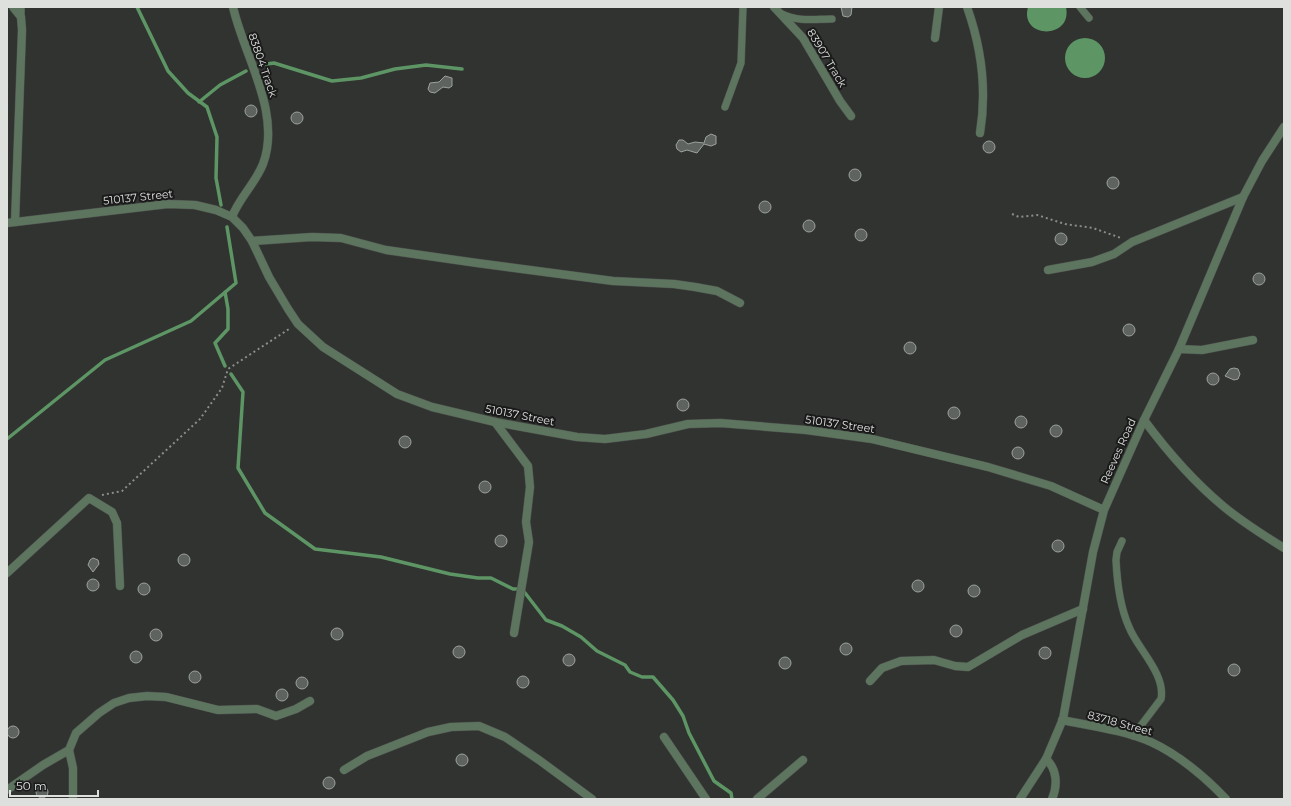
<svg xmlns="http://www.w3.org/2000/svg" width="1291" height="806" viewBox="0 0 1291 806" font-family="Montserrat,sans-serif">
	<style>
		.water { fill: #5d9565 }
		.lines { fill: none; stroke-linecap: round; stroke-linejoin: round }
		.stream { stroke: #5d9565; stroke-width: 3.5 }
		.building { fill: #5f6360; stroke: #9ea29e }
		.service-casing { stroke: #4c4f4c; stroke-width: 8 }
		.minor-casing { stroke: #4c4f4c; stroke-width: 9 }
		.tertiary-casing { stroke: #4c4f4c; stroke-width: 9 }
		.path { stroke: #8a8d8a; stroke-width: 2; stroke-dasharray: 2 3; stroke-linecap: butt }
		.service { stroke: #5d745f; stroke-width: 7 }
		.minor { stroke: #5d745f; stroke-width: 8 }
		.tertiary { stroke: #5d745f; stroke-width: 8 }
		.labels { text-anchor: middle; stroke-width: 4; stroke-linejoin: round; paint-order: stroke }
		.street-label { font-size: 11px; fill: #dee0de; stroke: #191a19 }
	</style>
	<rect width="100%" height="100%" fill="#303330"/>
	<!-- water -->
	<path class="water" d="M1028,7H1066C1073,40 1019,39 1028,7Z
		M1065 58a20 20 0 1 1 40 0a20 20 0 1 1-40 0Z"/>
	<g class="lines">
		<!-- stream -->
		<path class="stream" d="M137,7L168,71L188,93L207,107L217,137L216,178L221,205
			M259,65L274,63L332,81L361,78L395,69L426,65L462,69
			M199,102L220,85L246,71
			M225,292L228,309V329L215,343L225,366
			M231,374L243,392L238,468L265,513L315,549L381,557L450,574L478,578H491L513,589H522L546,620L562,626L581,637L597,651L625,665L630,672L642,677H653L673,700L683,716L689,733L714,781L731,793L732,799
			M7,439L105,360L191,321L236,283L227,227"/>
	</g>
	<!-- building -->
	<path class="building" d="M841,7H852L851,15L848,17L843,16Z
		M445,76L452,78V86L449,88L443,87L435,93L430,92L428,89L430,83L439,82Z
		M245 111a6 6 0 1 1 12 0a6 6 0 1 1-12 0Z
		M291 118a6 6 0 1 1 12 0a6 6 0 1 1-12 0Z
		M711,134L716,136V144L711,146L704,144L697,153L687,150L681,152L677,149L676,145L679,140H683L688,144L695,142L704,143L706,137Z
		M983 147a6 6 0 1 1 12 0a6 6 0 1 1-12 0Z
		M849 175a6 6 0 1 1 12 0a6 6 0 1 1-12 0Z
		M1107 183a6 6 0 1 1 12 0a6 6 0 1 1-12 0Z
		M759 207a6 6 0 1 1 12 0a6 6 0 1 1-12 0Z
		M803 226a6 6 0 1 1 12 0a6 6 0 1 1-12 0Z
		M855 235a6 6 0 1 1 12 0a6 6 0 1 1-12 0Z
		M1055 239a6 6 0 1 1 12 0a6 6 0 1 1-12 0Z
		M1253 279a6 6 0 1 1 12 0a6 6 0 1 1-12 0Z
		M1123 330a6 6 0 1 1 12 0a6 6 0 1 1-12 0Z
		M904 348a6 6 0 1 1 12 0a6 6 0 1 1-12 0Z
		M1234,368L1238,369L1240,374L1238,379L1234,380L1225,376L1230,369Z
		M1207 379a6 6 0 1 1 12 0a6 6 0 1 1-12 0Z
		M677 405a6 6 0 1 1 12 0a6 6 0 1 1-12 0Z
		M948 413a6 6 0 1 1 12 0a6 6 0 1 1-12 0Z
		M1015 422a6 6 0 1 1 12 0a6 6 0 1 1-12 0Z
		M1050 431a6 6 0 1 1 12 0a6 6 0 1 1-12 0Z
		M399 442a6 6 0 1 1 12 0a6 6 0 1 1-12 0Z
		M1012 453a6 6 0 1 1 12 0a6 6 0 1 1-12 0Z
		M479 487a6 6 0 1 1 12 0a6 6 0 1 1-12 0Z
		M495 541a6 6 0 1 1 12 0a6 6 0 1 1-12 0Z
		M1052 546a6 6 0 1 1 12 0a6 6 0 1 1-12 0Z
		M178 560a6 6 0 1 1 12 0a6 6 0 1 1-12 0Z
		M93,558L98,560L99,564L93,572L88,565L90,560Z
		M87 585a6 6 0 1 1 12 0a6 6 0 1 1-12 0Z
		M912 586a6 6 0 1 1 12 0a6 6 0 1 1-12 0Z
		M138 589a6 6 0 1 1 12 0a6 6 0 1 1-12 0Z
		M968 591a6 6 0 1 1 12 0a6 6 0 1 1-12 0Z
		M950 631a6 6 0 1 1 12 0a6 6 0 1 1-12 0Z
		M331 634a6 6 0 1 1 12 0a6 6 0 1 1-12 0Z
		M150 635a6 6 0 1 1 12 0a6 6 0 1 1-12 0Z
		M840 649a6 6 0 1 1 12 0a6 6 0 1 1-12 0Z
		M453 652a6 6 0 1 1 12 0a6 6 0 1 1-12 0Z
		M1039 653a6 6 0 1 1 12 0a6 6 0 1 1-12 0Z
		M130 657a6 6 0 1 1 12 0a6 6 0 1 1-12 0Z
		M563 660a6 6 0 1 1 12 0a6 6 0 1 1-12 0Z
		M779 663a6 6 0 1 1 12 0a6 6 0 1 1-12 0Z
		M1228 670a6 6 0 1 1 12 0a6 6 0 1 1-12 0Z
		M189 677a6 6 0 1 1 12 0a6 6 0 1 1-12 0Z
		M517 682a6 6 0 1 1 12 0a6 6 0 1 1-12 0Z
		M296 683a6 6 0 1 1 12 0a6 6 0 1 1-12 0Z
		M276 695a6 6 0 1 1 12 0a6 6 0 1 1-12 0Z
		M7 732a6 6 0 1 1 12 0a6 6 0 1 1-12 0Z
		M456 760a6 6 0 1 1 12 0a6 6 0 1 1-12 0Z
		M323 783a6 6 0 1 1 12 0a6 6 0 1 1-12 0Z
		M36 792a6 6 0 1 1 12 0a6 6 0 1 1-12 0Z"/>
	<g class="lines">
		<defs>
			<path id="service" d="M1080,7L1089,18
				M782,14C798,22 815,19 832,19
				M21,17V7
				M725,107L741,63L743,7
				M1122,541L1117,552L1116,560C1117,581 1120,607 1129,627C1137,648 1166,674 1161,699L1133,736"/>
			<path id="minor" d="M13,7L21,17L22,30L15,222
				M774,7L803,38L840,101L851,116
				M967,7C982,49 987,90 980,133
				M935,38L939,7
				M252,241L312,237L341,238L386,250L477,263L613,281L674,284L695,287L717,291L740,303
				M1048,270L1092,262L1114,254L1132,242L1243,197
				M1179,349L1202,350L1253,340
				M1144,420C1167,451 1193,481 1223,506C1242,522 1263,535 1284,548
				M495,422L528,466L530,487L526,522L529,542L514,633
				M7,573L89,498L112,512L117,523L120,586
				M870,681L882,668L901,661L934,660L955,666L968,667L1022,635L1083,609
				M1062,720C1091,726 1124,730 1151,742C1179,755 1205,777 1226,799
				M664,737L706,799
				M69,750L73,768V799
				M1046,759C1057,769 1058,785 1052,799
				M344,770L367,756L428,732L451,727L479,726L505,737L539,760L592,799
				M7,790L43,765L69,750L76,733L99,713L114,703L129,698L147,696L166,697L218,710L257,709L276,716L296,709L310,701
				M757,799L803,760"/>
			<path id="tertiary" d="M232,217C239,198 255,184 263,164C282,113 244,56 233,7
				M7,223L168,204L195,205L216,210L232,217L243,228L252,241L269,277L288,309L298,324L323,347L397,394L432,407L495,422L577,437L605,439L646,434L688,424L720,423L806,430L872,439L988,467L1051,486L1104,510
				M1020,799L1046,759L1063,719L1093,552L1104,510L1144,420L1179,349L1243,197L1262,161L1284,127"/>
		</defs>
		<!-- service casing -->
		<use href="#service" class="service-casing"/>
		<!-- minor casing -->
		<use href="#minor" class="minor-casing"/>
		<!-- tertiary casing -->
		<use href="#tertiary" class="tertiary-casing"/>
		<!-- path -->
		<path class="path" d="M1012,214L1019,217L1037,215L1065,224L1093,228L1121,238
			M102,495L122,491L200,419L222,388L228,369L289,329"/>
		<!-- service -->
		<use href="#service" class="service"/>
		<!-- minor -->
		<use href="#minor" class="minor"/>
		<!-- tertiary -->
		<use href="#tertiary" class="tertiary"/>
	</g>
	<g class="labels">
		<!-- street labels -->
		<g class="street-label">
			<text transform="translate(827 58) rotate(59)" y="4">83907 Track</text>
			<text transform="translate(263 65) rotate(71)" y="4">83804 Track</text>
			<text transform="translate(138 197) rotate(-6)" y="4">510137 Street</text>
			<text transform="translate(520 415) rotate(11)" y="4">510137 Street</text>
			<text transform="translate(840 424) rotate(8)" y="4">510137 Street</text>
			<text transform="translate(1118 451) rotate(-66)" y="4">Reeves Road</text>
			<text transform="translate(1120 723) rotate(15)" y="4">83718 Street</text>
		</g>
	</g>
	<!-- border -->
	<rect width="1291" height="806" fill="none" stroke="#dee0de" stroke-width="16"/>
	<!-- scale -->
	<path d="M10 790v6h88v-6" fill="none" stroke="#dee0de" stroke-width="2"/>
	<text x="16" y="790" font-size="12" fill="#dee0de" stroke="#191a19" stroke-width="3" paint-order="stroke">50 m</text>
</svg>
